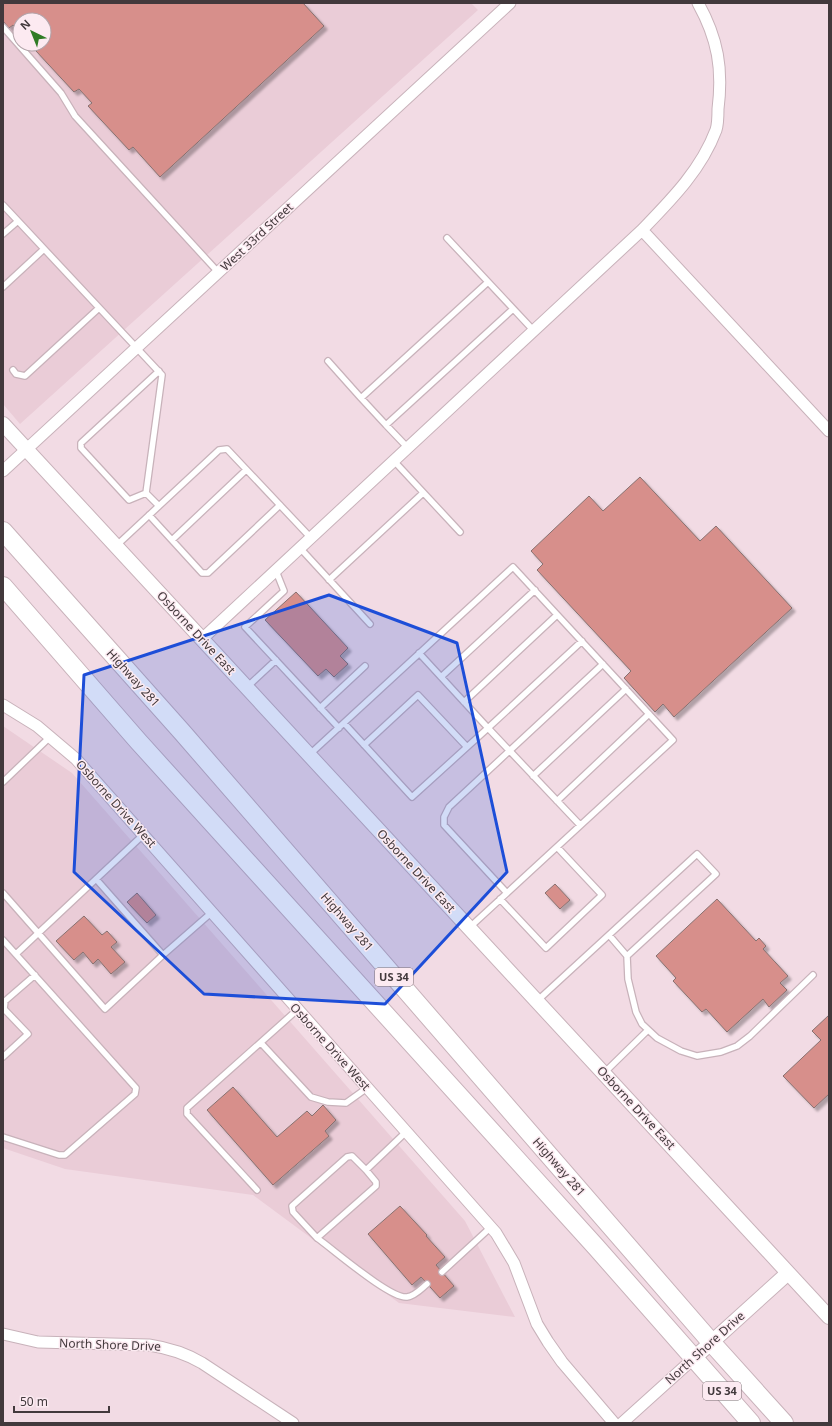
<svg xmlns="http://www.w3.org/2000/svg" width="832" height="1426" viewBox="0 0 832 1426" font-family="'Noto Sans',sans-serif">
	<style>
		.built { fill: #eaccd7; fill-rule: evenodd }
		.building { fill: #d78f8b; stroke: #877170; filter: url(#shadow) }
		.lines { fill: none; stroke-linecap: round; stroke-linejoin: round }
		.service-casing { stroke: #c8b2ba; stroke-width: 8 }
		.minor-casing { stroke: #c8b2ba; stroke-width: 13 }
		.tertiary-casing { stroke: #c8b2ba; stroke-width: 16 }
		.trunk-casing { stroke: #c8b2ba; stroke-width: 20 }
		.service { stroke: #fff; stroke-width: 5.5 }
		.minor { stroke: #fff; stroke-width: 11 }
		.tertiary { stroke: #fff; stroke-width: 14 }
		.trunk { stroke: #fff; stroke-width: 18 }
		.marked { fill: #1d4ed8; fill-opacity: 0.2; stroke: #1d4ed8; stroke-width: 3; stroke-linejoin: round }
		.labels { text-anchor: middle; stroke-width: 3; stroke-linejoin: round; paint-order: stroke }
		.shield { fill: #fceaf1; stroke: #7a6e72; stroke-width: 1 }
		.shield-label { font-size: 11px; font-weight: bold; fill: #42393c }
		.street-label { font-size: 12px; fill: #42393c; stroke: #fceaf1 }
	</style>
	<defs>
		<filter id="shadow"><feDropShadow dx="3.5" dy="3.5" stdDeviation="1" flood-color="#0004"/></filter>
	</defs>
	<rect width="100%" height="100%" fill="#f2dbe4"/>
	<!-- built -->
	<path class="built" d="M3,3H471L478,10L20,424L3,404ZM20,20H44V44H20Z
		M3,726L72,773L465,1221L515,1317L399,1303L253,1195L65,1169L3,1148Z"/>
	<!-- building -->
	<path class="building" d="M3,3H303L324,26L160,177L133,147L129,150L88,106L92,103L79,89L74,92L36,51L40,47L38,44H44V20H20L19,32L13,25L9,28L3,21Z
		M640,477L700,541L716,526L792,608L674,717L663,704L655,712L624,678L631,671L537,570L543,564L531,551L589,496L603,511Z
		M296,592L348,648L340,656L348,664L334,677L326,669L318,676L265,620Z
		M555,884L570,900L560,909L545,893Z
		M137,893L156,915L147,923L127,902Z
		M717,899L756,941L759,938L766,946L763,949L788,976L780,983L787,990L769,1007L763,999L727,1032L706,1009L702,1012L673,981L676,978L656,956Z
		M84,916L102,935L107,931L117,942L111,947L125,962L111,974L98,959L93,964L83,952L74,960L56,941Z
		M829,1015V1094L814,1108L783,1076L821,1040L812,1031Z
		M233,1087L277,1137L307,1111L312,1116L323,1105L336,1120L325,1131L329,1136L273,1185L207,1110Z
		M400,1206L427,1235L426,1236L445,1257L436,1265L454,1286L440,1298L421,1277L412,1285L368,1234Z"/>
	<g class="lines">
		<defs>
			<path id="service" d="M3,27L61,93L75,116L218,272
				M3,205L18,221L3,234
				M18,221L162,375L146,493L159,506
				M447,238L534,331
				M3,287L44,249
				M328,361L361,398
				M13,370L16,374L25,376L99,308
				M386,425L361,398L488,282
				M408,448L386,425L513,309
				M394,461L460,532
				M146,493L129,500L81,448V443L159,371
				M149,515L202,573H208L280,505
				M172,540L246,470
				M116,546L219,450L227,449L311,538
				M300,548L370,624
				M276,571L284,591L245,627L339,728
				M329,580L423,493
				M441,677L535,590
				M247,687L276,660
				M464,702L557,615
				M320,708L365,666
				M344,723L412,797L488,728L419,653
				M364,745L418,695L467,747
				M309,755L513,567L673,740L470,927
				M533,776L626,689
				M3,782L50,737
				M557,801L649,714
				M580,825L488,728L582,641
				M96,879L163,955L211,913
				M3,893L105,1009L163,955
				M507,893L444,825V817L449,807L603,664
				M500,899L546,948L602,895L557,847
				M609,935L627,956L628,979L636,1012L642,1024L657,1038L681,1051L697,1056L721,1052L737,1046L750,1036L813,975
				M3,940L136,1088L135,1094L65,1155H59L3,1137
				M16,954L143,835
				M537,1001L697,854L716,874L627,956
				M261,1043L311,1097L328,1102L346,1103L367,1088
				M3,1057L28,1034L4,1009L5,1001L35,975
				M604,1073L648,1030
				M366,1170L376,1182V1186L317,1238L293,1212L292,1206L347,1157L352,1156L366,1170L406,1132
				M257,1190L187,1114V1108L297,1010
				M317,1238C333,1249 390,1299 407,1297C415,1296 421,1289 427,1284
				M442,1272L491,1227"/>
			<path id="minor" d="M642,230L829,431
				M3,471L510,3
				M202,639L642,230C671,200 701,170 716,130C718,124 718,115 718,109C723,69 718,39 698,3
				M3,705L37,726L76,759L496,1233L514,1263L537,1324L548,1342L562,1362L614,1423
				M3,1334L38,1342L149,1345C169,1348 185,1353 202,1363L293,1423
				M622,1423L693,1359"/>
			<path id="tertiary" d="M3,424L829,1317
				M693,1359L788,1273"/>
			<path id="trunk" d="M3,531L182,732L711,1342L784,1423
				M3,586L138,741L596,1247L751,1423"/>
		</defs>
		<!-- service casing -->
		<use href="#service" class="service-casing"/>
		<!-- minor casing -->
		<use href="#minor" class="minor-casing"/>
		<!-- tertiary casing -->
		<use href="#tertiary" class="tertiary-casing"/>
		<!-- trunk casing -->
		<use href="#trunk" class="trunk-casing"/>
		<!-- service -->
		<use href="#service" class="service"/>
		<!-- minor -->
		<use href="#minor" class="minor"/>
		<!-- tertiary -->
		<use href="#tertiary" class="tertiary"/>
		<!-- trunk -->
		<use href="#trunk" class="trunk"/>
	</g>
	<!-- marked area -->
	<path class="marked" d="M329,595L457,643L507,872L385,1004L204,994L74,872L84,675Z"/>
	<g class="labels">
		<!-- shield labels -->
		<g class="shield">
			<rect x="375" y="968" width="38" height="18" rx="3"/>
			<rect x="703" y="1382" width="38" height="18" rx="3"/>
		</g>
		<g class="shield-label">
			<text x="394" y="981">US 34</text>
			<text x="722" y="1395">US 34</text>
		</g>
		<!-- street labels -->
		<g class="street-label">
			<text transform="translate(257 237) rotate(-43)" y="4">West 33rd Street</text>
			<text transform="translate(196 633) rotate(47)" y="4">Osborne Drive East</text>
			<text transform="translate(133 678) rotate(48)" y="4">Highway 281</text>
			<text transform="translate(116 804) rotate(48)" y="4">Osborne Drive West</text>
			<text transform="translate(416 871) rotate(47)" y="4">Osborne Drive East</text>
			<text transform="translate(347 922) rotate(49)" y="4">Highway 281</text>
			<text transform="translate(330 1047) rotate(48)" y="4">Osborne Drive West</text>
			<text transform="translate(636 1108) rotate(47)" y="4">Osborne Drive East</text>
			<text transform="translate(559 1167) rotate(49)" y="4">Highway 281</text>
			<text transform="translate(110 1345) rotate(2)" y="4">North Shore Drive</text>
			<text transform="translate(705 1348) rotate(-42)" y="4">North Shore Drive</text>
		</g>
	</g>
	<!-- border -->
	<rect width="832" height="1426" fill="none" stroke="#42393c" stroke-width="8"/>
	<!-- north arrow -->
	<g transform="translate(32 32) rotate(317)"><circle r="19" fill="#fceaf1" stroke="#b2a3a9"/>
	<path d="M0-3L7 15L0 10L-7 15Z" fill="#2f7c25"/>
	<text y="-6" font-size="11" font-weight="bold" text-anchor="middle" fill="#42393c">N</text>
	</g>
	<!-- scale -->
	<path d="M14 1406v6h95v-6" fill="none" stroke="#42393c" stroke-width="2"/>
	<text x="20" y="1406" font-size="12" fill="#42393c" stroke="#fceaf1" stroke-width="3" paint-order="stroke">50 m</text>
</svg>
